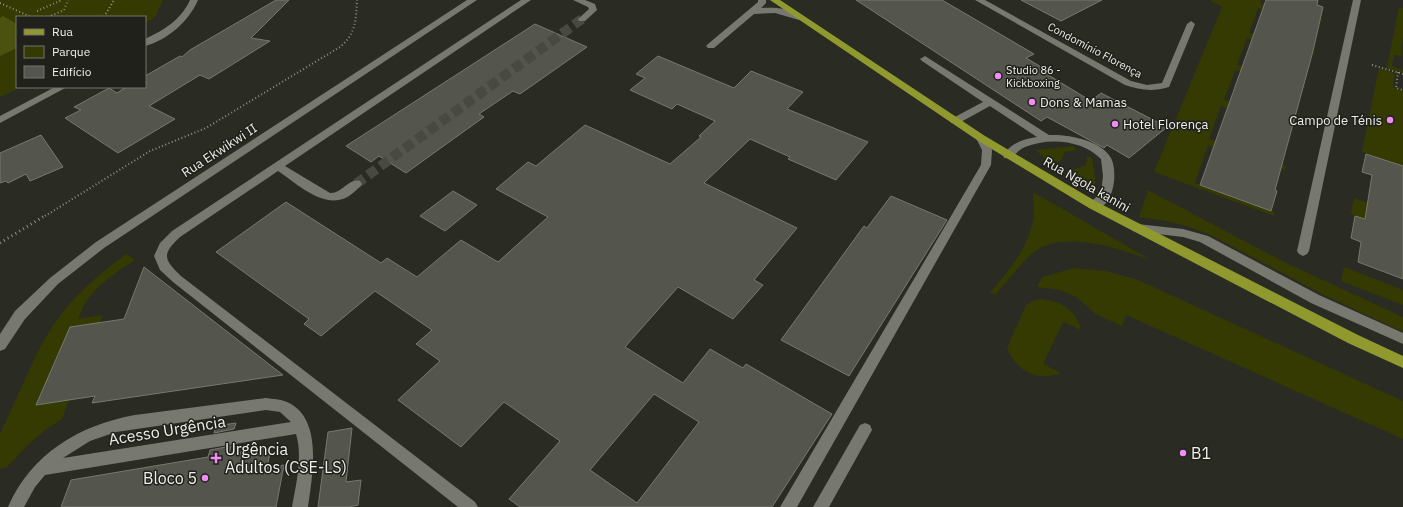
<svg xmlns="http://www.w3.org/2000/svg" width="1403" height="507" viewBox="0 0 1403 507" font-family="'IBM Plex Sans',sans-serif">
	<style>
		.green { fill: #353a03 }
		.water { fill: #4b520f }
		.building { fill: #54554d; stroke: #777970; fill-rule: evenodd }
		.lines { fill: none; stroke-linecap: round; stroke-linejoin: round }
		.minor-tunnel { stroke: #484941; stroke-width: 10; stroke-dasharray: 10 5; stroke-linecap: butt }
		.path-far1 { stroke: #8e8f89; stroke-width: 2; stroke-dasharray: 1 2.5; stroke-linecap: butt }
		.path { stroke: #8e8f89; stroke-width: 3; stroke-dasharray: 1 3.5; stroke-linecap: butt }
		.minor { fill: #777970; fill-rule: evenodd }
		.major { fill: #90992e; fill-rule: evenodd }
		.poi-dot { fill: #f18bf5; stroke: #20211a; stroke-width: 1.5 }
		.labels { text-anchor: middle; stroke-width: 3; stroke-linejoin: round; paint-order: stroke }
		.far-street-label { font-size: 11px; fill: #eff0eb; stroke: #20211a }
		.far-poi-label { font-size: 11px; fill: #eff0eb; stroke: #20211a; text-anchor: start }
		.poi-label { font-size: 13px; fill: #eff0eb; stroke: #20211a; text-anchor: start }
		.street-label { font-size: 13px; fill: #eff0eb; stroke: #20211a }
		.near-street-label { font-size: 16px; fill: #eff0eb; stroke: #20211a }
		.near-poi-label { font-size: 16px; fill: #eff0eb; stroke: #20211a; text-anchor: start }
	</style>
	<rect width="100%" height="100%" fill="#2a2b23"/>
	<!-- green -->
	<path class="green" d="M0,0H163L155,17L145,24V17H17V87H21L0,97Z
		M1209,0H1261L1260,3L1323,20V22L1290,14L1289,17L1258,8L1249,33L1315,52V54L1281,44L1279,48L1247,38L1237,65L1306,87L1305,89L1270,78L1269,81L1235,70L1224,100L1297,124L1296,127L1258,115L1257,118L1221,106L1209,139L1286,166L1285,170L1246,156L1245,158L1208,145L1195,183L1275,212L1274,216L1154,172L1222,7Z
		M1399,7L1403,8V37L1401,56L1394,55L1392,66L1403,70V73L1387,68Z
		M1379,68L1395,73L1393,87L1403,91V166L1362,152Z
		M1073,146L1077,150L1065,152L1060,162L1047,161L1036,150Z
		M1087,156L1092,158L1096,185L1077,179L1072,170L1086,165Z
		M1148,190L1284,262L1403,317V332L1322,294L1211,235L1187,226L1160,220L1139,217Z
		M1033,192L1151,260C1120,249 1064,229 1034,252C1022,262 1006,283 995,295L990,293C1009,270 1031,245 1034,214C1034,207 1033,199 1033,192Z
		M1354,198L1403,216V233L1351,214Z
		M127,254L135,260C118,271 101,282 88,299C84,304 81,312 78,319L103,315L100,323L36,405L69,400L62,419L45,430L28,445L7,467L0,469V434L38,351L53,325L70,303L89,284L110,266Z
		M1344,267L1403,290V305L1341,281Z
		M1074,268L1105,271L1136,279L1403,401V439L1126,315L1122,326L1097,315L1076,297L1060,290L1037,287L1042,277Z
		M1041,299C1060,301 1077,310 1081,330L1063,322L1043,364L1061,373C1038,382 1016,371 1007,348L1026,305L1032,301Z"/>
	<!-- water -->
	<path class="water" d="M3,16L17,24V48L0,56V18Z"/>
	<!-- building -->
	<path class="building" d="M276,0H289L251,38L270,41L209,79L200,75L149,106L175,119L118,153L65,118L81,110L74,107L109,88L117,93L126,87H145V76L180,56L182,57L190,50Z
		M856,0H942L1034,54L1026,58L1048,71L1045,73L1091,101L1101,93L1167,127L1129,158L1107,145L1104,148L1047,117L1041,121Z
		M1021,0H1102L1061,21Z
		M1266,0H1318L1317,5L1323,7L1313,51L1275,190L1277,191L1271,211L1200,185Z
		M535,24L587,47L520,94L513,91L479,114L484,117L406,173L379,156L371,162L346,146Z
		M658,56L734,88L751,71L803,92L787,109L868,142L836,180L788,159L790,157L750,139L704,183L797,228L754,280L763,285L733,319L678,287L625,347L683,383L710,349L743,368L746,364L832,414L772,507H520L509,499L560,441L504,402L461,447L398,400L440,361L416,344L432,330L375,291L321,336L304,324L309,319L216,252L286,202L381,263L387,258L417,277L461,240L498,262L548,217L496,189L528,162L536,166L585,125L670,164L701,137L699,136L715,121L677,104L672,109L630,90L645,78L636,74ZM654,394L699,422L637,503L590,470Z
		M41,135L63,167L30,181L26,174L8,183L6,181L0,183V153Z
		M1366,154L1403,166V279L1358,262L1361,242L1351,238L1355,216L1365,219L1372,175L1362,172Z
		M453,191L477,205L445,231L420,216Z
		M891,196L947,220L849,376L781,340L864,226L867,228Z
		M144,267L283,375L92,403L95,396L36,405L70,327L124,319Z
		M236,423L234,429L214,433L216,426Z
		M352,428L346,482L361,480L358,505L349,507H318L328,432Z
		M231,446L229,454L271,447L267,468L284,465L276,507H61L71,480L208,457L210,450Z"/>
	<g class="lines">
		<!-- minor-tunnel -->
		<path class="minor-tunnel" d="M356,184L582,19"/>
		<!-- path-far1 -->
		<path class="path-far1" d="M0,3L31,17
			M37,11L62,0
			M48,17L64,10L68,0
			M104,17L114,0
			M1372,65L1403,74
			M1398,72L1396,88L1403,90
			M45,216L150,151L206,128L340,47C356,34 356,19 357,0"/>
		<!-- path -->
		<path class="path" d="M0,243L46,215"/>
		<!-- minor -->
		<path class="minor" d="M190,0H198C189,21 168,40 145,46V39C164,30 181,20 190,0Z
			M467,0H477L104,248L58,284L25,319L5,349L0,351V334L15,311L50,278L96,242Z
			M521,0H531L285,166L330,193C342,194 348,178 360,181L362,184C359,188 356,190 353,193C328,214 299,185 278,171L180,237C162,254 163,259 181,276L475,502L478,507H458L173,282L160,270L154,256L160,243L172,231Z
			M573,0H585L595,4L597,10L585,21H579L578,19L589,9L588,7Z
			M758,0H766V3L761,8C774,7 794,8 803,17L799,20L775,13L754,14L714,48H708L706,46L708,44L758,2Z
			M975,0H985L1131,81L1147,85L1162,83L1187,24L1191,21L1195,24L1169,87C1153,92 1140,90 1125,85Z
			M1353,0H1361L1309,251L1307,254L1303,256L1299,254L1297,251Z
			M925,56L1049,135C1068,134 1101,140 1111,158C1119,173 1113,215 1089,208L1087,205L1101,193L1103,176L1101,159C1083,140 1049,137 1025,147C1017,150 1013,160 1004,158L1003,155C1011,143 1023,139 1037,137L990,106L959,123H951L950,121L951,119L983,102L922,61L920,59Z
			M55,87H67L0,123V116Z
			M981,135L985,136L992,150L991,165L797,507H780L981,165L982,150L976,138Z
			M1137,224L1183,229L1208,236L1319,295L1403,333V344L1311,303L1200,242L1183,237L1133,231L1131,228L1133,225Z
			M266,398C273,399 280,399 287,402C324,418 312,477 308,507H292C296,484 303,457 296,434L45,475L35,487L24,507H8C31,454 79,425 135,415ZM266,410L280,412L291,422L63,458L90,441L116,432Z
			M865,423L870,425L872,430L829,507H813L860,425Z"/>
		<!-- major -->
		<path class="major" d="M770,0H780L985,136L1097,202L1358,335L1403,356V368L1348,343L1089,208L977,140Z"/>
	</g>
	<!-- markers -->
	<g class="poi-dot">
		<circle cx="998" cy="76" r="4"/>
		<circle cx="1032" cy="102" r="4"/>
		<circle cx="1390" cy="120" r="4"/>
		<circle cx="1115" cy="124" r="4"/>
		<circle cx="1183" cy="453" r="4"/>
		<path d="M214 452h4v4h4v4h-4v4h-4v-4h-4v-4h4z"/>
		<circle cx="205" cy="478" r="4"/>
	</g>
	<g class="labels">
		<!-- far-street labels -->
		<g class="far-street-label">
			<text transform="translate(1095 50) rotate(28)" y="4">Condomínio Florença</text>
		</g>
		<!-- far-poi labels -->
		<g class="far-poi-label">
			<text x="1006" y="74">Studio 86 -<tspan x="1006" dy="13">Kickboxing</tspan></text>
		</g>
		<!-- poi labels -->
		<g class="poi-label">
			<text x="1040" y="107">Dons &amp; Mamas</text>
			<text x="1382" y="125" text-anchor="end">Campo de Ténis</text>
			<text x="1123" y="129">Hotel Florença</text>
		</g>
		<!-- street labels -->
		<g class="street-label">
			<text transform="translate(219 150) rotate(-33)" y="5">Rua Ekwikwi II</text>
			<text transform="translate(1087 184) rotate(30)" y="5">Rua Ngola kanini</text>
		</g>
		<!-- near-street labels -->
		<g class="near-street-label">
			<text transform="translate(167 430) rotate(-9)" y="6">Acesso Urgência</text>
		</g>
		<!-- near-poi labels -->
		<g class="near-poi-label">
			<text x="225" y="455">Urgência<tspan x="225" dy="18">Adultos (CSE-LS)</tspan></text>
			<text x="1191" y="459">B1</text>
			<text x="197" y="484" text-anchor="end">Bloco 5</text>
		</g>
	</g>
	<!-- legend -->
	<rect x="16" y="16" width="130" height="72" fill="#20211a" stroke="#73746e"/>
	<rect x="24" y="29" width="20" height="6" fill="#90992e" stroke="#73746e"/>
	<text x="52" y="36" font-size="12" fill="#eff0eb">Rua</text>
	<rect x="24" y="46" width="20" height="12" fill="#353a03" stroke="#73746e"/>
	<text x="52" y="56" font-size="12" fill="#eff0eb">Parque</text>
	<rect x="24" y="66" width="20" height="12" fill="#54554d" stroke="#73746e"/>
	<text x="52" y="76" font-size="12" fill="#eff0eb">Edifício</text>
</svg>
